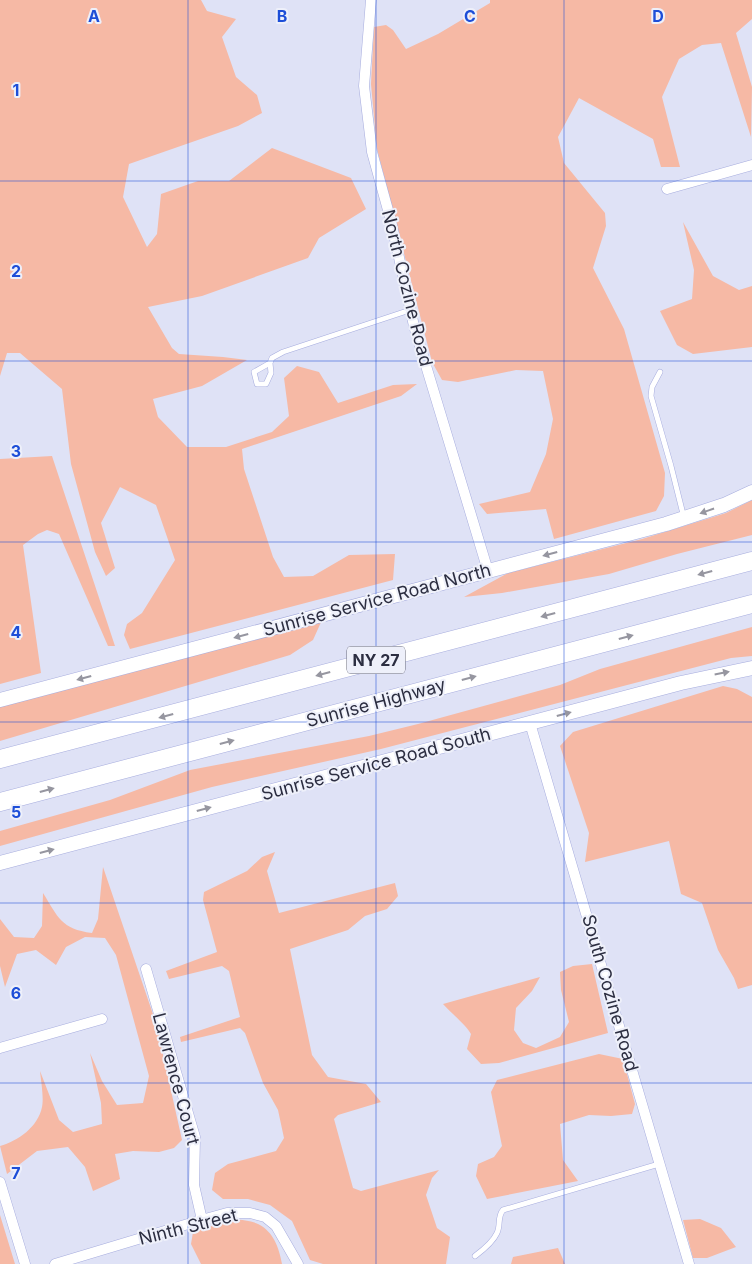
<svg xmlns="http://www.w3.org/2000/svg" width="752" height="1264" viewBox="0 0 752 1264" font-family="Inter,sans-serif">
	<style>
		.green { fill: #f6b9a5 }
		.lines { fill: none; stroke-linecap: round; stroke-linejoin: round }
		.lane-casing { stroke: #a7adde; stroke-width: 6 }
		.street-casing { stroke: #a7adde; stroke-width: 11 }
		.secondary-casing { stroke: #a7adde; stroke-width: 15 }
		.highway-casing { stroke: #a7adde; stroke-width: 19 }
		.lane { stroke: #fff; stroke-width: 5 }
		.street { stroke: #fff; stroke-width: 10 }
		.secondary { stroke: #fff; stroke-width: 14 }
		.highway { stroke: #fff; stroke-width: 18 }
		.oneway { fill: #9696a0 }
		.grid { fill: none; stroke: #1d4ed8; stroke-width: 1; stroke-opacity: 0.55 }
		.labels { text-anchor: middle; stroke-width: 4; stroke-linejoin: round; paint-order: stroke }
		.shield { fill: #eef0fa; stroke: #666878; stroke-width: 1 }
		.shield-label { font-size: 16px; font-weight: bold; fill: #2c2e41 }
		.street-label { font-size: 18px; fill: #2c2e41; stroke: #eef0fa }
		.grid-label { font-size: 16px; text-anchor: middle; font-weight: bold; fill: #1d4ed8; stroke: #eef0fa; stroke-width: 4; stroke-linejoin: round; paint-order: stroke }
	</style>
	<rect width="100%" height="100%" fill="#dfe2f6"/>
	<!-- green -->
	<path class="green" d="M0,0H201L207,11L236,19L222,37L236,77L257,95L262,113L238,126L129,164L123,197L147,247L157,234L161,194L198,181H229L272,148L351,178L366,209L319,238L308,258L202,296L148,307L172,348L179,354L223,357L247,360L202,386L153,399L158,417L187,447H226L272,432L289,416L284,378L297,366L319,372L338,403L393,385L417,384L401,396L242,449L244,469L273,557L284,577L313,576L349,555L395,554L393,580L130,649L124,635L127,624L142,613L175,560L156,505L120,487L101,523L115,568L106,576L95,552L71,464L62,389L20,353H7L0,376Z
		M490,0H752V19L736,33L752,87L751,137L721,43L702,45L679,59L662,97L680,167H661L653,139L579,98L558,137L564,163L605,213L606,226L593,268L624,329L665,473L664,496L656,511L554,539L546,509L487,514L479,504L530,492L546,454L553,419L543,371L516,370L458,382L442,380L432,362L377,149L371,84L374,27L386,25L393,30L406,49L438,34L490,3Z
		M683,222L713,276L739,290L752,286V347L693,354L677,345L660,311L692,299L694,270Z
		M52,456L115,646H108L59,534L47,530L38,534L23,545L41,673L0,684V459Z
		M752,500V535L677,554L609,574L502,593L464,597L508,573L642,539L726,513Z
		M322,620L313,640L290,655L0,741V705Z
		M752,627V656L731,658L381,749L212,787L0,846V831L110,800L190,770L369,736L418,724L560,685L600,669Z
		M723,686L737,689L752,697V985L738,989L734,978L718,950L702,903L681,894L669,841L585,862L589,833L560,746L573,732Z
		M275,852L267,871L279,913L395,883L398,896L387,909L365,916L348,930L290,949L312,1055L328,1077L366,1084L381,1102L338,1115L334,1119L353,1188L361,1191L439,1170L432,1178L426,1195L437,1228L450,1237L446,1264H323L310,1260L292,1221L270,1205L248,1199H223L212,1190L215,1173L228,1164L276,1151L284,1138L278,1110L263,1083L245,1033L240,1028L181,1042L180,1037L240,1017L229,971L222,966L169,979L166,971L217,952L203,900L204,892L247,871L262,857Z
		M103,867L156,1023L182,1140L174,1148L159,1152L133,1151L115,1154L120,1179L93,1191L85,1167L68,1147L37,1151L7,1174L0,1146C18,1141 38,1127 42,1107C44,1098 41,1081 40,1071L59,1120L73,1132L102,1124L101,1103L90,1053L102,1081L117,1105L143,1103L149,1076L116,955L105,938L85,937L66,947L56,965L36,950L17,954L5,987L0,966V919L14,937L34,938L42,926L43,893C58,917 61,929 92,933L98,919Z
		M592,964L608,1033L499,1063L481,1064L467,1049L471,1034C466,1025 451,1013 443,1004L540,977L532,991L516,1008L514,1030L523,1043L536,1048L560,1037L569,1022L561,990L560,972L573,966Z
		M599,1054L623,1059L635,1104L632,1114L611,1116L589,1115L560,1124L563,1160L578,1181L487,1199L476,1176L478,1164L494,1157L502,1146L491,1092L497,1080Z
		M0,1215L15,1264H0Z
		M234,1219C242,1220 252,1221 258,1224C274,1232 279,1248 282,1264H201L191,1244L193,1232Z
		M700,1219L721,1228L736,1247L707,1258H693L683,1220Z
		M558,1248L565,1264H511L513,1257Z"/>
	<g class="lines">
		<defs>
			<path id="lane" d="M270,363L254,372L257,384H266L271,373L270,363L272,358L283,352L410,310
				M660,372L652,387L651,396L671,466L684,518
				M475,1256C483,1250 493,1242 497,1233C501,1225 497,1217 503,1210L659,1164"/>
			<path id="street" d="M371,0L364,86L372,152L391,221L414,326L488,571
				M667,189L752,165
				M530,723L689,1264
				M146,969L195,1137L194,1185L202,1220
				M0,1048L102,1019
				M0,1182L25,1264
				M55,1264L198,1221L227,1213H250L265,1217L276,1226L298,1264"/>
			<path id="secondary" d="M0,700L666,524L724,505L752,492
				M0,863L681,683L752,668"/>
			<path id="highway" d="M0,759L752,561
				M0,802L752,604"/>
		</defs>
		<!-- lane casing -->
		<use href="#lane" class="lane-casing"/>
		<!-- street casing -->
		<use href="#street" class="street-casing"/>
		<!-- secondary casing -->
		<use href="#secondary" class="secondary-casing"/>
		<!-- highway casing -->
		<use href="#highway" class="highway-casing"/>
		<!-- lane -->
		<use href="#lane" class="lane"/>
		<!-- street -->
		<use href="#street" class="street"/>
		<!-- secondary -->
		<use href="#secondary" class="secondary"/>
		<!-- highway -->
		<use href="#highway" class="highway"/>
	</g>
	<!-- one-way arrows -->
	<defs><path id="oneway-solid" d="M-6-.8H1V-3.2L6.5 0L1 3.2V.8H-6Z" transform="scale(1.25)"/></defs>
	<g class="oneway">
		<use href="#oneway-solid" transform="translate(707 511) rotate(161)"/>
		<use href="#oneway-solid" transform="translate(550 554) rotate(165)"/>
		<use href="#oneway-solid" transform="translate(705 573) rotate(165)"/>
		<use href="#oneway-solid" transform="translate(548 615) rotate(165)"/>
		<use href="#oneway-solid" transform="translate(241 636) rotate(165)"/>
		<use href="#oneway-solid" transform="translate(626 637) rotate(-15)"/>
		<use href="#oneway-solid" transform="translate(722 673) rotate(-11)"/>
		<use href="#oneway-solid" transform="translate(323 674) rotate(165)"/>
		<use href="#oneway-solid" transform="translate(84 678) rotate(165)"/>
		<use href="#oneway-solid" transform="translate(469 678) rotate(-15)"/>
		<use href="#oneway-solid" transform="translate(564 714) rotate(-15)"/>
		<use href="#oneway-solid" transform="translate(166 716) rotate(165)"/>
		<use href="#oneway-solid" transform="translate(227 742) rotate(-15)"/>
		<use href="#oneway-solid" transform="translate(47 790) rotate(-15)"/>
		<use href="#oneway-solid" transform="translate(204 809) rotate(-15)"/>
		<use href="#oneway-solid" transform="translate(47 851) rotate(-15)"/>
	</g>
	<!-- grid -->
	<path class="grid" d="M188,0V1264M376,0V1264M564,0V1264M0,181H752M0,361H752M0,542H752M0,722H752M0,903H752M0,1083H752"/>
	<g class="labels">
		<!-- shield labels -->
		<rect class="shield" x="347" y="646.5" width="58" height="27" rx="4"/>
		<g class="shield-label">
			<text x="376" y="666">NY 27</text>
		</g>
		<!-- street labels -->
		<g class="street-label">
			<text transform="translate(407 288) rotate(76)" y="6">North Cozine Road</text>
			<text transform="translate(377 600) rotate(-15)" y="6">Sunrise Service Road North</text>
			<text transform="translate(376 703) rotate(-15)" y="6">Sunrise Highway</text>
			<text transform="translate(376 764) rotate(-15)" y="6">Sunrise Service Road South</text>
			<text transform="translate(610 993) rotate(74)" y="6">South Cozine Road</text>
			<text transform="translate(176 1079) rotate(75)" y="6">Lawrence Court</text>
			<text transform="translate(188 1227) rotate(-14)" y="6">Ninth Street</text>
		</g>
	</g>
	<g class="grid-label">
		<text x="94" y="22">A</text>
		<text x="282" y="22">B</text>
		<text x="470" y="22">C</text>
		<text x="658" y="22">D</text>
		<text x="16" y="96">1</text>
		<text x="16" y="277">2</text>
		<text x="16" y="457">3</text>
		<text x="16" y="638">4</text>
		<text x="16" y="818">5</text>
		<text x="16" y="999">6</text>
		<text x="16" y="1179">7</text>
	</g>
</svg>
